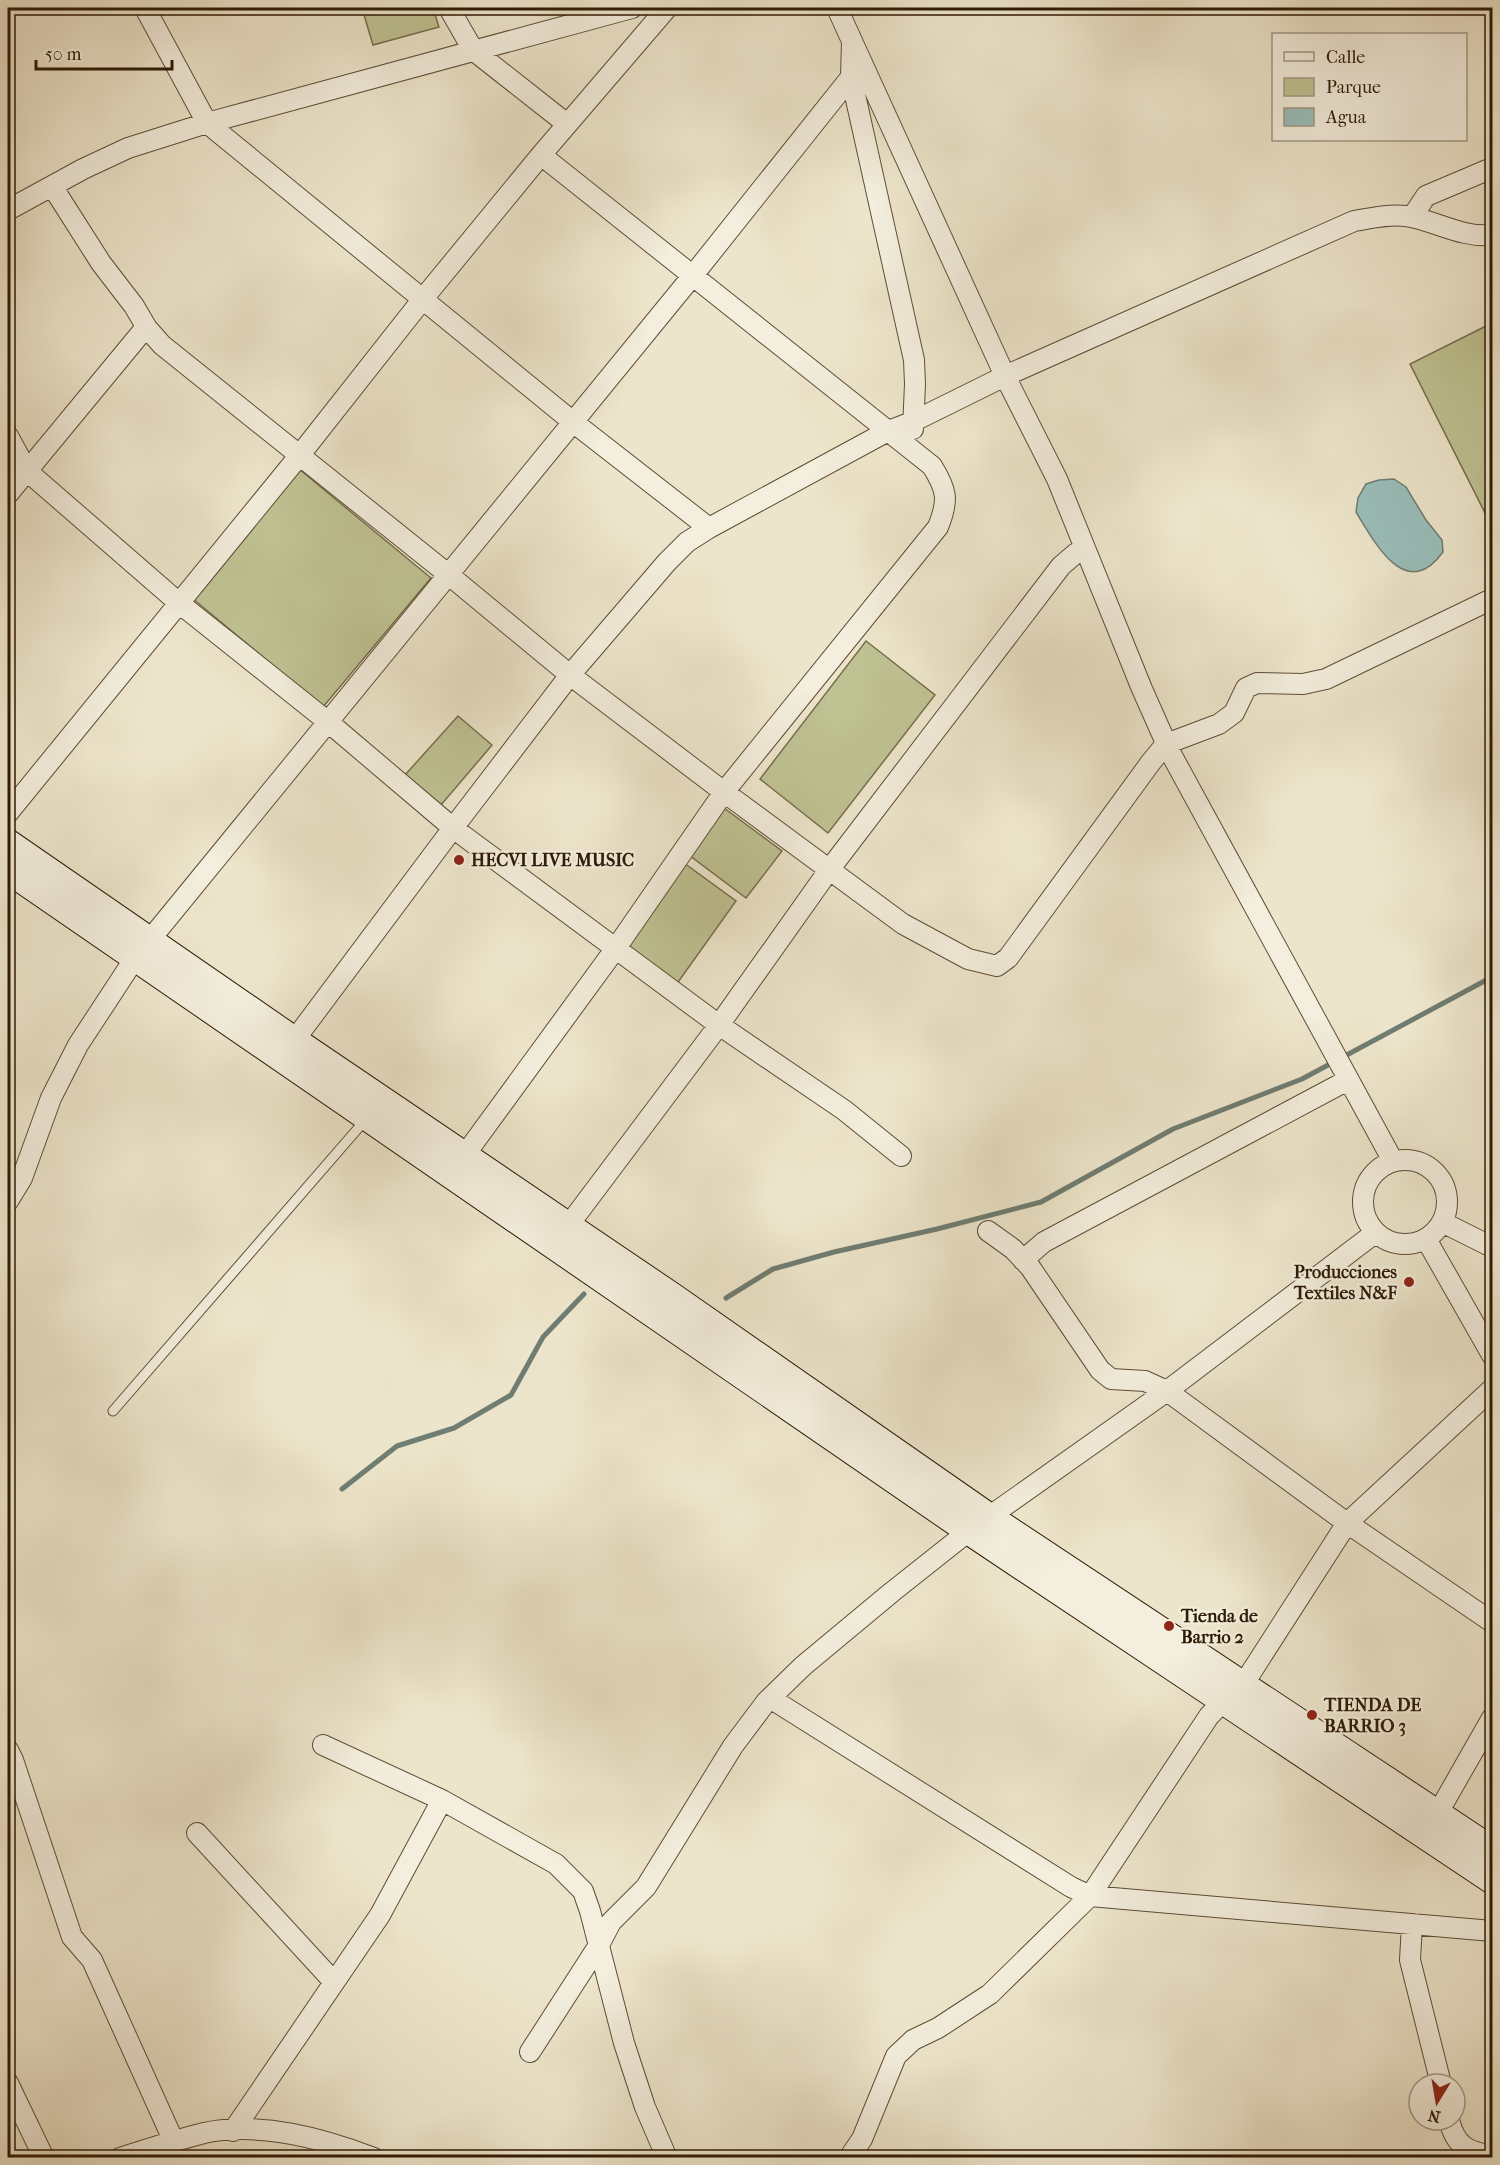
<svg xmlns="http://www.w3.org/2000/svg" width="1500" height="2165" viewBox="0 0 1500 2165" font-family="'IM FELL French Canon',serif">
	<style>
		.green { fill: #bfc293; stroke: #766e4c; stroke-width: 1.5 }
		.water { fill: #9abfbb; stroke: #6f7d72; stroke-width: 1.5 }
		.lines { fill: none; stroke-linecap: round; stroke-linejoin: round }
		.stream { stroke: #6f7d72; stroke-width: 5 }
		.lane-casing { stroke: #5e4d36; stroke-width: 11 }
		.street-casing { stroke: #5e4d36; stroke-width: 22 }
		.secondary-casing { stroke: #2e1a05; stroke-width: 29 }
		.lane { stroke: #f3eedd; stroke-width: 9 }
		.street { stroke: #f3eedd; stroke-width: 20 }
		.secondary { stroke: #f3eedd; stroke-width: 27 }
		.poi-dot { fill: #8f2418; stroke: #f3eedd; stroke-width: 2 }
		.labels { text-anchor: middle; stroke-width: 4.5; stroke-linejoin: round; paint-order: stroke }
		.poi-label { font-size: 18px; font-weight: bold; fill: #2e1a05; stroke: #f3eedd; text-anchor: start }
	</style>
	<rect width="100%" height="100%" fill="#ede5cb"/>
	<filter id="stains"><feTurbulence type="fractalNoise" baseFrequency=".00333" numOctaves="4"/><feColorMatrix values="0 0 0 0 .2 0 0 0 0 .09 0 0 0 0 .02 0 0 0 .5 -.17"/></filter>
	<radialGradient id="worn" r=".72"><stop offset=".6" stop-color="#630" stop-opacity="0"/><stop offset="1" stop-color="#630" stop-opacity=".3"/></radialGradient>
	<!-- green -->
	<path class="green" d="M362,8H433L439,27L373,45Z
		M1492,323V512L1486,515L1410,364Z
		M299,469L431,578L323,707L192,598Z
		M866,641L935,695L828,833L760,779Z
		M458,716L492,745L441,805L405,775Z
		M724,808L782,851L746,898L689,855Z
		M684,863L736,901L676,985L623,947Z"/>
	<!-- water -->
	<path class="water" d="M1394,479L1406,487L1426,520L1442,540L1443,552C1406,603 1375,543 1356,512L1358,498L1366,484L1379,480Z"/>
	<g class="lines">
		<!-- stream -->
		<path class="stream" d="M726,1298L773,1269L834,1252L937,1229L1041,1202L1173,1129L1302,1079L1492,977
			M342,1489L397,1446L454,1428L511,1395L543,1337L584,1294"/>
		<defs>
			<path id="lane" d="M113,1411L367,1118"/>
			<path id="street" d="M145,8L207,123L573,422L709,528
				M449,8L473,50L567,124
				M837,8L852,41L851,77L914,360L915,384L913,429
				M852,41L1005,376L1057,479L1142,689L1170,752L1393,1161
				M52,186L101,263L134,306L147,328L162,345L449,575L570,675L724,792L903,924L968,959L997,966L1008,958L1151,762L1166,744L1219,724L1234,713L1246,688L1257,683L1303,684L1326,679L1492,599
				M8,210L83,169L128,148L207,123L632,8
				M1412,217L1426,196L1492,168
				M8,436L27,471L179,603L327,721L453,828L719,1025L844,1110L901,1156
				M8,494L146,327
				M8,813L299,456L422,300L541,155L667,8
				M287,1050L453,828L570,675L667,562L687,542L709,528L888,431L912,422L1005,376L1354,221C1372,218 1388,214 1406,216C1434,220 1461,238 1492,235
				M1363 1202a42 42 0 1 1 84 0a42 42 0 1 1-84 0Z
				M456,1167L616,948L724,792L938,527C949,500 947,490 932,466L541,155
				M8,1201L22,1178L51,1098L78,1045L135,958L694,274L851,77
				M1442,1222L1492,1247
				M568,1226L719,1025L829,870L1061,566L1075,554L1084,549
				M988,1231L1013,1249L1030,1267L1100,1370L1111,1379L1145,1381L1167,1391L1347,1523L1492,1622
				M1426,1239L1492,1355
				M1023,1260L1044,1242L1348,1080
				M770,1698L1071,1887L1090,1896L1492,1931
				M323,1745L442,1800L556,1864L583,1891L590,1911L624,2043L645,2107L667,2158
				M8,1750L13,1760L72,1937L92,1960L174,2142
				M1431,1825L1492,1718
				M197,1833L334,1982
				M1412,1924L1410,1960L1441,2084
				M530,2052L599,1945L611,1922L646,1887L733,1746L766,1702L803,1666L892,1592L969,1531L1167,1391L1375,1233
				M8,2083L44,2158
				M1449,2120C1456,2147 1467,2151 1492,2156
				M233,2131L380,1915L442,1800
				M120,2158C148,2149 176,2140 204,2133C260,2121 322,2138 374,2158
				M849,2158L862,2139L896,2056L913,2040L938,2028L990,1994L1090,1896L1209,1716L1250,1674L1347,1523L1492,1389"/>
			<path id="secondary" d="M8,843L295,1041L673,1297L989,1517L1492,1850
				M8,870L969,1531L1492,1880"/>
		</defs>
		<!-- lane casing -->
		<use href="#lane" class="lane-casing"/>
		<!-- street casing -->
		<use href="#street" class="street-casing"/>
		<!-- secondary casing -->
		<use href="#secondary" class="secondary-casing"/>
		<!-- lane -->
		<use href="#lane" class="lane"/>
		<!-- street -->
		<use href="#street" class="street"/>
		<!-- secondary -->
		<use href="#secondary" class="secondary"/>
	</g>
	<!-- markers -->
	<g class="poi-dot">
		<circle cx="459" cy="860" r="6"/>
		<circle cx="1409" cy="1282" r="6"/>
		<circle cx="1169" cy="1626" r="6"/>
		<circle cx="1312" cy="1715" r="6"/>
	</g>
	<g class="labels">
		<!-- poi labels -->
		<g class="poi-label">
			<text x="471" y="866">HECVI LIVE MUSIC</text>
			<text x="1397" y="1278" text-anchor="end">Producciones<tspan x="1397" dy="21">Textiles N&amp;F</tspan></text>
			<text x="1181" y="1622">Tienda de<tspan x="1181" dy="21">Barrio 2</tspan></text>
			<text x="1324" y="1711">TIENDA DE<tspan x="1324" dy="21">BARRIO 3</tspan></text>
		</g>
	</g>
	<!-- margin -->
	<rect width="1500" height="2165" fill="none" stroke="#ede5cb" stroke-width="30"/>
	<rect x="9" y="9" width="1482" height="2147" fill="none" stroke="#2e1a05" stroke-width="3"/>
	<rect x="15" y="15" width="1470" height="2135" fill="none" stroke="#2e1a05" stroke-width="1.5"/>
	<!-- legend -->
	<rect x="1272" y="33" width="195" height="108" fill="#f3eedd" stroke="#a49987" stroke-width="1.5"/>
	<rect x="1284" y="52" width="30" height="9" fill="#f3eedd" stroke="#a49987" stroke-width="1.5"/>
	<text x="1326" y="63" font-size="18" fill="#2e1a05">Calle</text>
	<rect x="1284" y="78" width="30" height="18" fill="#bfc293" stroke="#a49987" stroke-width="1.5"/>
	<text x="1326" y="93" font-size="18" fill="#2e1a05">Parque</text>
	<rect x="1284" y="108" width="30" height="18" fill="#9abfbb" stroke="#a49987" stroke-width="1.5"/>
	<text x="1326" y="123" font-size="18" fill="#2e1a05">Agua</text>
	<!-- north arrow -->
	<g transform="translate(1437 2102) rotate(191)"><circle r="28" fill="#f3eedd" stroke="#a49987" stroke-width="1.5"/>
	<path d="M0-4.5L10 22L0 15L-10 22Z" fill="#8f2418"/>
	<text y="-9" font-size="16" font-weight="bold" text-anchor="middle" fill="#2e1a05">N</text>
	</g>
	<!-- scale -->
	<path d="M36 60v9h136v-9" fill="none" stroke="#2e1a05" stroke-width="3"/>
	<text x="45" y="60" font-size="18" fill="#2e1a05" stroke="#f3eedd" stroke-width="4.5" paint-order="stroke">50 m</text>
	<rect width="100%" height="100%" filter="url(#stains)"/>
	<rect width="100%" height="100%" fill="url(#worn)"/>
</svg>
